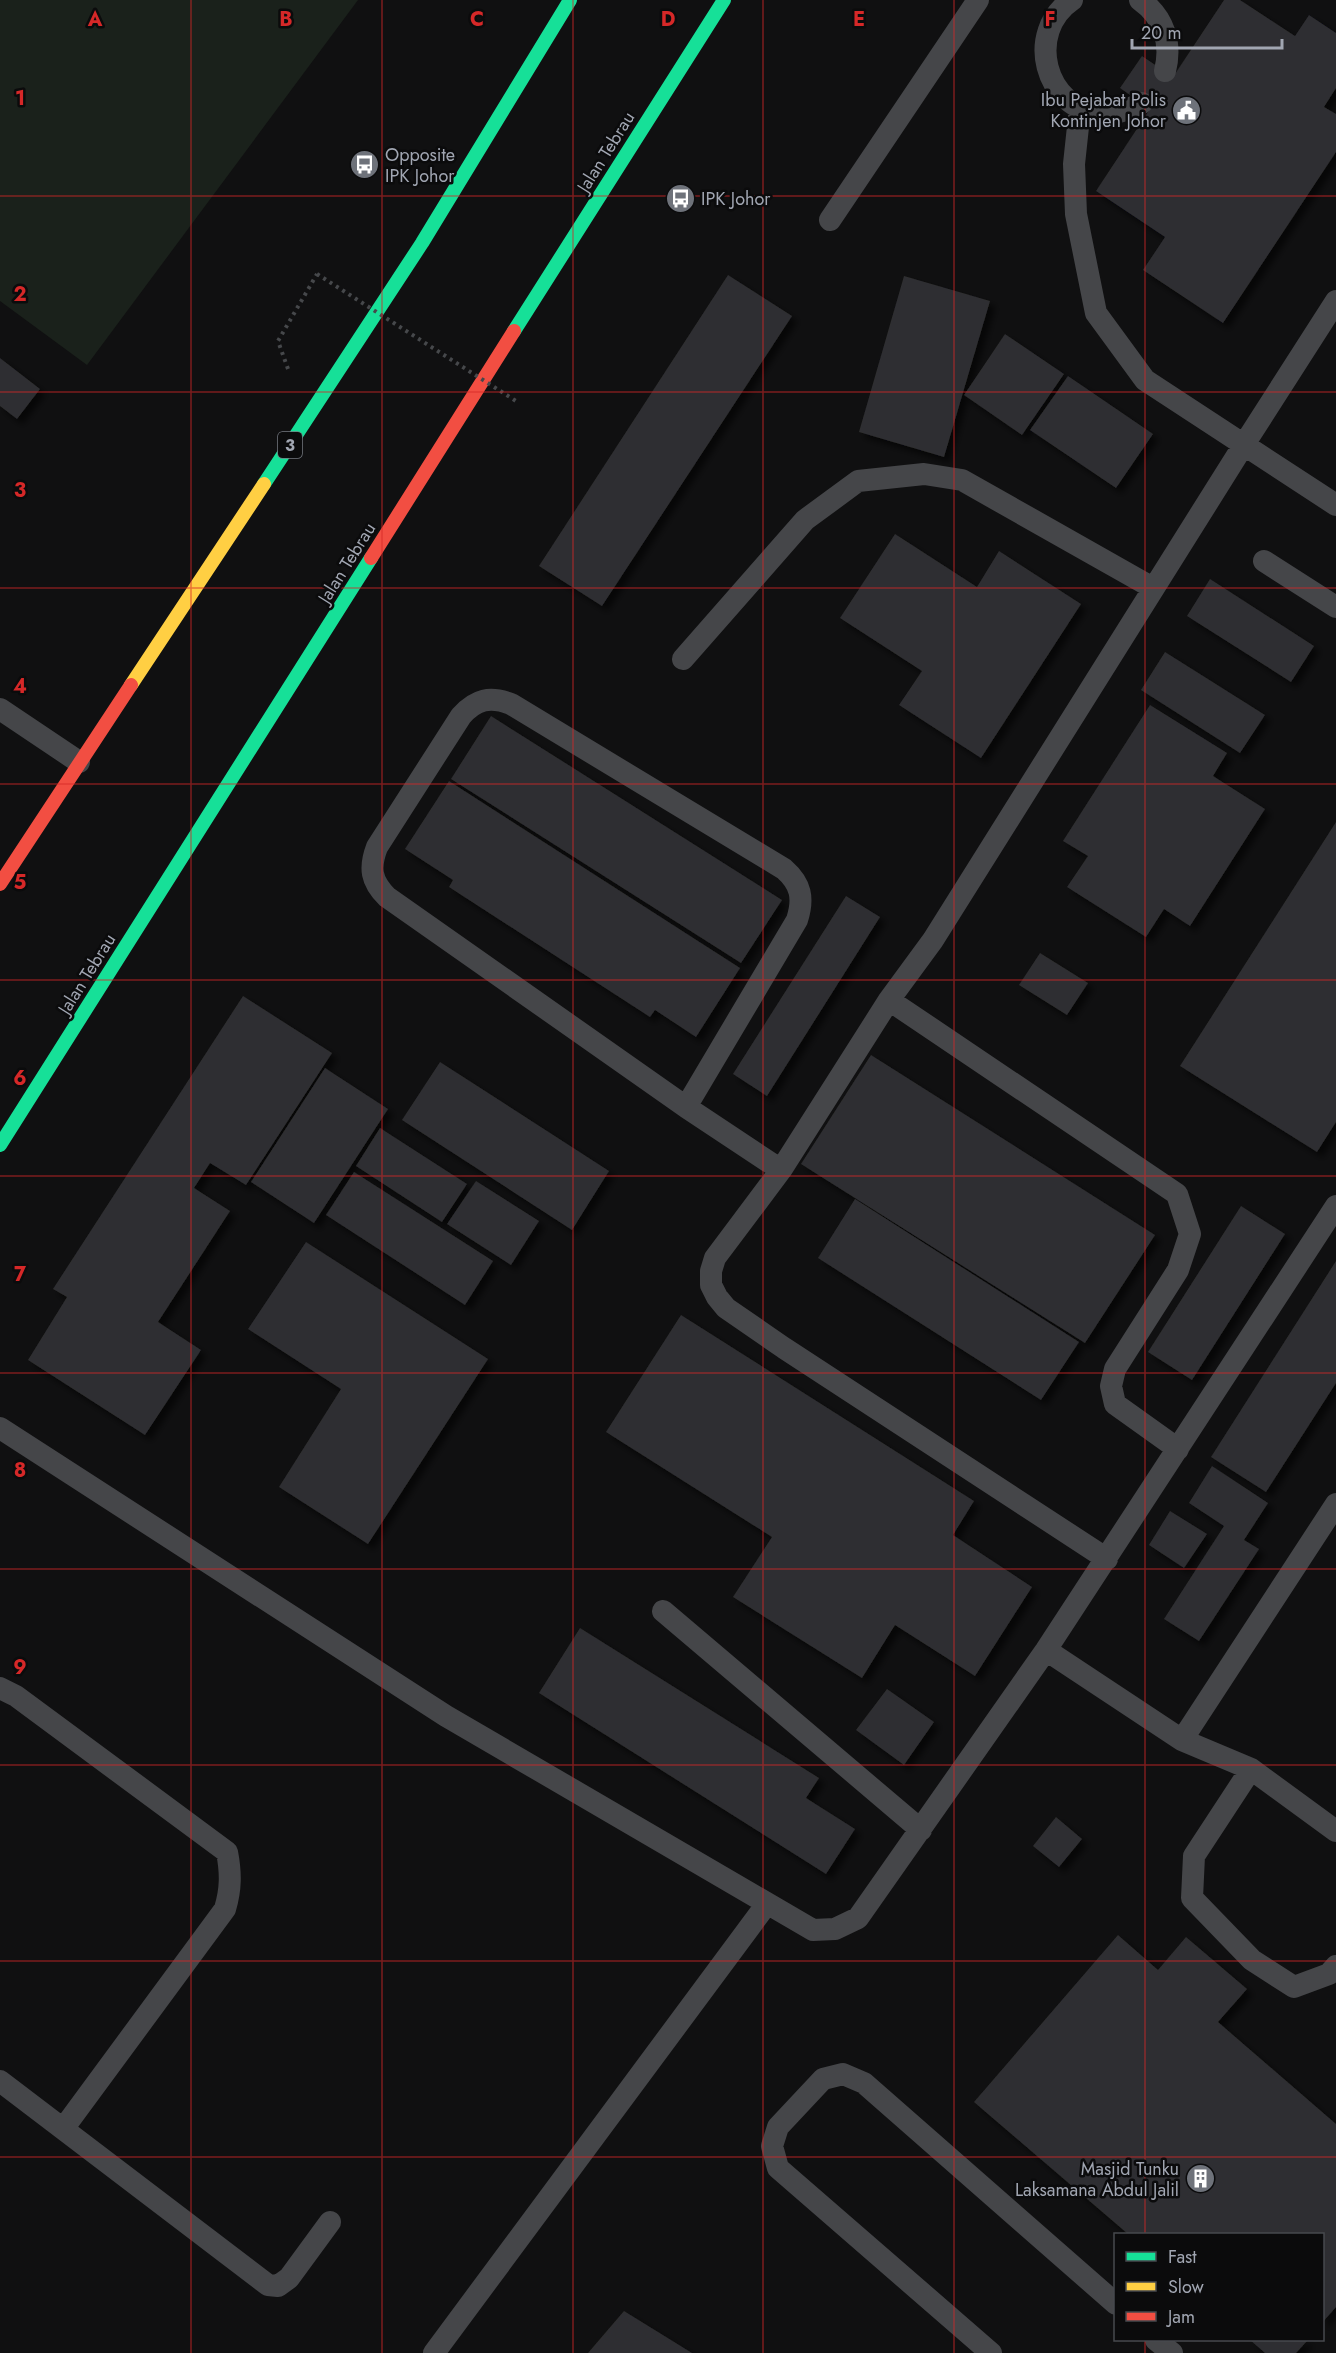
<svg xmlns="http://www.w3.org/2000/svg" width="1336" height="2353" viewBox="0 0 1336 2353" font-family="Jost,sans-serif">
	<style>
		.green { fill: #1a211b }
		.building { fill: #2e2e30; filter: url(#shadow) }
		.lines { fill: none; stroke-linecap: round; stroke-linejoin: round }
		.path { stroke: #46484b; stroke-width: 4; stroke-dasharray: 3 4.5; stroke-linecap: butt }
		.lane { stroke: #454649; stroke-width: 22 }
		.fast { stroke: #16e098; stroke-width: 14 }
		.slow { stroke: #ffcf43; stroke-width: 14 }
		.jam { stroke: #f24e42; stroke-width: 14 }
		.path-bridge { stroke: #46484b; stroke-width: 4; stroke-dasharray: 3 4.5; stroke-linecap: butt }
		.grid { fill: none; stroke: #d62828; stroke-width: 1.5; stroke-opacity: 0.55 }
		.labels { text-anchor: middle; stroke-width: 5; stroke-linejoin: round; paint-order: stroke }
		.shield { fill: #0b0b0c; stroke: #747880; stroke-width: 1.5 }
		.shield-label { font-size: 16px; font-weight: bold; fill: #a1a6b2 }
		.poi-label { font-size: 18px; fill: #a1a6b2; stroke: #0b0b0c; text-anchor: end }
		.street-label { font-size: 18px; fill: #a1a6b2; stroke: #0b0b0c }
		.grid-label { font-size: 20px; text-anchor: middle; font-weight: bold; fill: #d62828; stroke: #0b0b0c; stroke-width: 5; stroke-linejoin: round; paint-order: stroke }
	</style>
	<defs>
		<filter id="shadow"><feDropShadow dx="5.5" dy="5.5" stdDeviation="3" flood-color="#0009"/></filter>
	</defs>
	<rect width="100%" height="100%" fill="#101011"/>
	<!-- green -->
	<path class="green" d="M0,0H358L87,365L0,301Z"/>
	<!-- building -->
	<path class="building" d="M1224,0H1240L1295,36L1309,15L1336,33V88L1324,107L1336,114V152L1223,323L1143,270L1165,237L1096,191L1150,109L1120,88L1142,56L1173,77Z
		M728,275L792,316L602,606L539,566Z
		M904,276L990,301L944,457L859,432Z
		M1005,334L1064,374L1022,435L964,395Z
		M0,358L40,389L17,419L0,406Z
		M1068,376L1153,434L1116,488L1030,430Z
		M895,534L977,587L999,551L1081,604L981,758L899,705L922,671L840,618Z
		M1210,579L1314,646L1291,682L1187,616Z
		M1165,652L1265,715L1240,753L1141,690Z
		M1150,705L1227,753L1213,776L1265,809L1190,926L1164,909L1146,937L1067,887L1088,856L1063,841Z
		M491,716L782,900L741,963L451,779Z
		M449,781L740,968L696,1037L655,1010L650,1017L449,887L453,880L405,849Z
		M1336,822V1122L1317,1152L1180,1066Z
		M846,896L880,917L767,1096L733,1074Z
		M1040,953L1088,983L1067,1015L1019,985Z
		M243,996L332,1053L246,1185L210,1163L194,1188L230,1211L158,1322L201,1350L145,1435L28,1360L67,1297L53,1289Z
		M871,1055L1155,1235L1085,1343L801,1164Z
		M440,1062L609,1171L572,1230L402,1120Z
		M325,1068L388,1109L314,1223L251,1182Z
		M380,1128L467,1184L442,1222L356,1166Z
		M354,1172L493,1261L465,1305L326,1215Z
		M476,1181L539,1221L511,1265L447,1224Z
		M855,1199L1079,1342L1041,1400L818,1258Z
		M1241,1206L1285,1234L1192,1380L1148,1352Z
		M306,1242L488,1359L368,1544L279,1487L341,1389L248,1329Z
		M1336,1261V1383L1266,1492L1211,1457Z
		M681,1315L974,1501L953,1535L1032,1587L975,1676L895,1625L862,1678L733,1597L772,1537L606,1432Z
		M1212,1466L1268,1503L1244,1540L1259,1549L1199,1641L1164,1619L1224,1526L1189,1503Z
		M1170,1511L1207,1534L1184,1568L1149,1545Z
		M580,1628L819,1778L806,1798L855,1829L826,1874L539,1693Z
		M887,1689L934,1722L904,1765L856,1730Z
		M1056,1817L1082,1839L1059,1867L1033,1846Z
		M1118,1935L1158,1970L1186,1937L1247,1989L1218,2022L1336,2124V2307L1322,2323V2234H1128L974,2102Z
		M624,2311L692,2353H588Z
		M1250,2340H1308L1296,2353H1265Z"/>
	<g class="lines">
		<!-- path -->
		<path class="path" d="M288,369L278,341L317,274"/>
		<!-- lane -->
		<path class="lane" d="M1072,0C1025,32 1044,109 1102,114C1116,115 1129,109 1142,103
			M1140,0C1164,17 1172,43 1165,71
			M1080,108L1074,164L1076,214L1096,313L1145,380L1336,505
			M830,220L978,0
			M1264,561L1336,607
			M683,659L805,520L858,481L924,474L962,480L1153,588
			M0,709L79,762
			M889,1000L1177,1194L1190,1234L1178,1270L1115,1369L1111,1386L1115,1404L1178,1449
			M686,1107L797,920C804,898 801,884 784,869L511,704C490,696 476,699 461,716L377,847C369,868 371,881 387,897L686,1107L781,1170
			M0,1428L446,1716L813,1930L835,1929L858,1918L1046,1650L1336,1206
			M1107,1559L784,1348L726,1308L717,1297L711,1285V1271L715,1258L781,1170L889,1000L933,940L1243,446L1336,301
			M663,1611L921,1830
			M1046,1650L1182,1740L1251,1769L1336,1831
			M0,1688L16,1696L227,1852C231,1873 231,1889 225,1909L63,2129
			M1182,1740L1336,1504
			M1251,1769L1194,1856L1192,1898L1252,1960L1294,1987L1329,1974L1336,1966
			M0,2081L268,2285L278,2286L289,2278L330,2222
			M1156,2340L1172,2353
			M434,2353L766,1905
			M991,2353L778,2168L772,2146L778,2127L823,2079L843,2074L864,2083L1116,2304"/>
		<!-- fast -->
		<path class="fast" d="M514,331L724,0
			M264,484L422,243L570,0
			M0,1145L371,558"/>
		<!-- slow -->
		<path class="slow" d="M131,685L264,484"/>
		<!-- jam -->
		<path class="jam" d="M371,558L514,331
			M0,884L131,685"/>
		<!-- path-bridge -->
		<path class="path-bridge" d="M317,274L516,401"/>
	</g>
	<!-- grid -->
	<path class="grid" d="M191,0V2353M382,0V2353M573,0V2353M763,0V2353M954,0V2353M1145,0V2234M0,196H1336M0,392H1336M0,588H1336M0,784H1336M0,980H1336M0,1176H1336M0,1373H1336M0,1569H1336M0,1765H1336M0,1961H1336M0,2157H1336M1145,2340V2353"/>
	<!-- icons -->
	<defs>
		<symbol id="civic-disc" viewBox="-11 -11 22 22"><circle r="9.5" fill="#6e727a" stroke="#0b0b0c"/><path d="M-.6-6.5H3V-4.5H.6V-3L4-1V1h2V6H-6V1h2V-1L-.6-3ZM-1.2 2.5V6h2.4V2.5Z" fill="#fff"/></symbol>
		<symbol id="bus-disc" viewBox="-11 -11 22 22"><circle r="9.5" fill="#6e727a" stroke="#0b0b0c"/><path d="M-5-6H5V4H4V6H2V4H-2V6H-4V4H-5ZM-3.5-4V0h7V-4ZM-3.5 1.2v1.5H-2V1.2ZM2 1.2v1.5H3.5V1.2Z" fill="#fff"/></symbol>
		<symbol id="building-disc" viewBox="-11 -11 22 22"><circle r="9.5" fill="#6e727a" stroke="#0b0b0c"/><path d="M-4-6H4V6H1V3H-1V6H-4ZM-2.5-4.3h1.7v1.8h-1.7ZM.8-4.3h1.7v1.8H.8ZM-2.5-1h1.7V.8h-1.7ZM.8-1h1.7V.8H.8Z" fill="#fff"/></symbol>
	</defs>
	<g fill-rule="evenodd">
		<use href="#civic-disc" x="1170" y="94" width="33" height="33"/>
		<use href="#bus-disc" x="348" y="148" width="33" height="33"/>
		<use href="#bus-disc" x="664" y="182" width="33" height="33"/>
		<use href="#building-disc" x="1184" y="2162" width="33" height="33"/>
	</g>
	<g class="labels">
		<!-- shield labels -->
		<rect class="shield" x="278" y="432" width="24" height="26" rx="4.5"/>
		<g class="shield-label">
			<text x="290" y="451">3</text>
		</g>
		<!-- poi labels -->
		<g class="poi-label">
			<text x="1166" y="106">Ibu Pejabat Polis<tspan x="1166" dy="21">Kontinjen Johor</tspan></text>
			<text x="385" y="161" text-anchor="start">Opposite<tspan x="385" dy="21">IPK Johor</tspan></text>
			<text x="701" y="205" text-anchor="start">IPK Johor</text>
			<text x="1179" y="2175">Masjid Tunku<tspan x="1179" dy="21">Laksamana Abdul Jalil</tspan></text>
		</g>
		<!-- street labels -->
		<g class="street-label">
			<text transform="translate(606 152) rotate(-58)" y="6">Jalan Tebrau</text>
			<text transform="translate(347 563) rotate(-58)" y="6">Jalan Tebrau</text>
			<text transform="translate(87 974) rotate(-58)" y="6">Jalan Tebrau</text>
		</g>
	</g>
	<g class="grid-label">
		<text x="95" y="26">A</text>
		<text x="286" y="26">B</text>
		<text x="477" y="26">C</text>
		<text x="668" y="26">D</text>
		<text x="859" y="26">E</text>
		<text x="1050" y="26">F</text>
		<text x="20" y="105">1</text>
		<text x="20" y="301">2</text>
		<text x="20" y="497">3</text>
		<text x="20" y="693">4</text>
		<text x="20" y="889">5</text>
		<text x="20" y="1085">6</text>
		<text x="20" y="1281">7</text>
		<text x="20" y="1477">8</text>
		<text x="20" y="1674">9</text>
	</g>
	<!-- legend -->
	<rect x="1114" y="2233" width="210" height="108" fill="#0b0b0c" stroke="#47494e" stroke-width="1.5"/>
	<rect x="1126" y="2252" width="30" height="9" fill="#16e098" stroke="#47494e" stroke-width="1.5"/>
	<text x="1168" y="2263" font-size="18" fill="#a1a6b2">Fast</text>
	<rect x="1126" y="2282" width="30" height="9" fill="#ffcf43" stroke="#47494e" stroke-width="1.5"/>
	<text x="1168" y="2293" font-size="18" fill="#a1a6b2">Slow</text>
	<rect x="1126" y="2312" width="30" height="9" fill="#f24e42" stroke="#47494e" stroke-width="1.5"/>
	<text x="1168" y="2323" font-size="18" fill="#a1a6b2">Jam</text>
	<!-- scale -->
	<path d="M1132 39v9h150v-9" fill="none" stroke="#a1a6b2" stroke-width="3"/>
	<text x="1141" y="39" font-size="18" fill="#a1a6b2" stroke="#0b0b0c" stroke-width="4.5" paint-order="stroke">20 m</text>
</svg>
